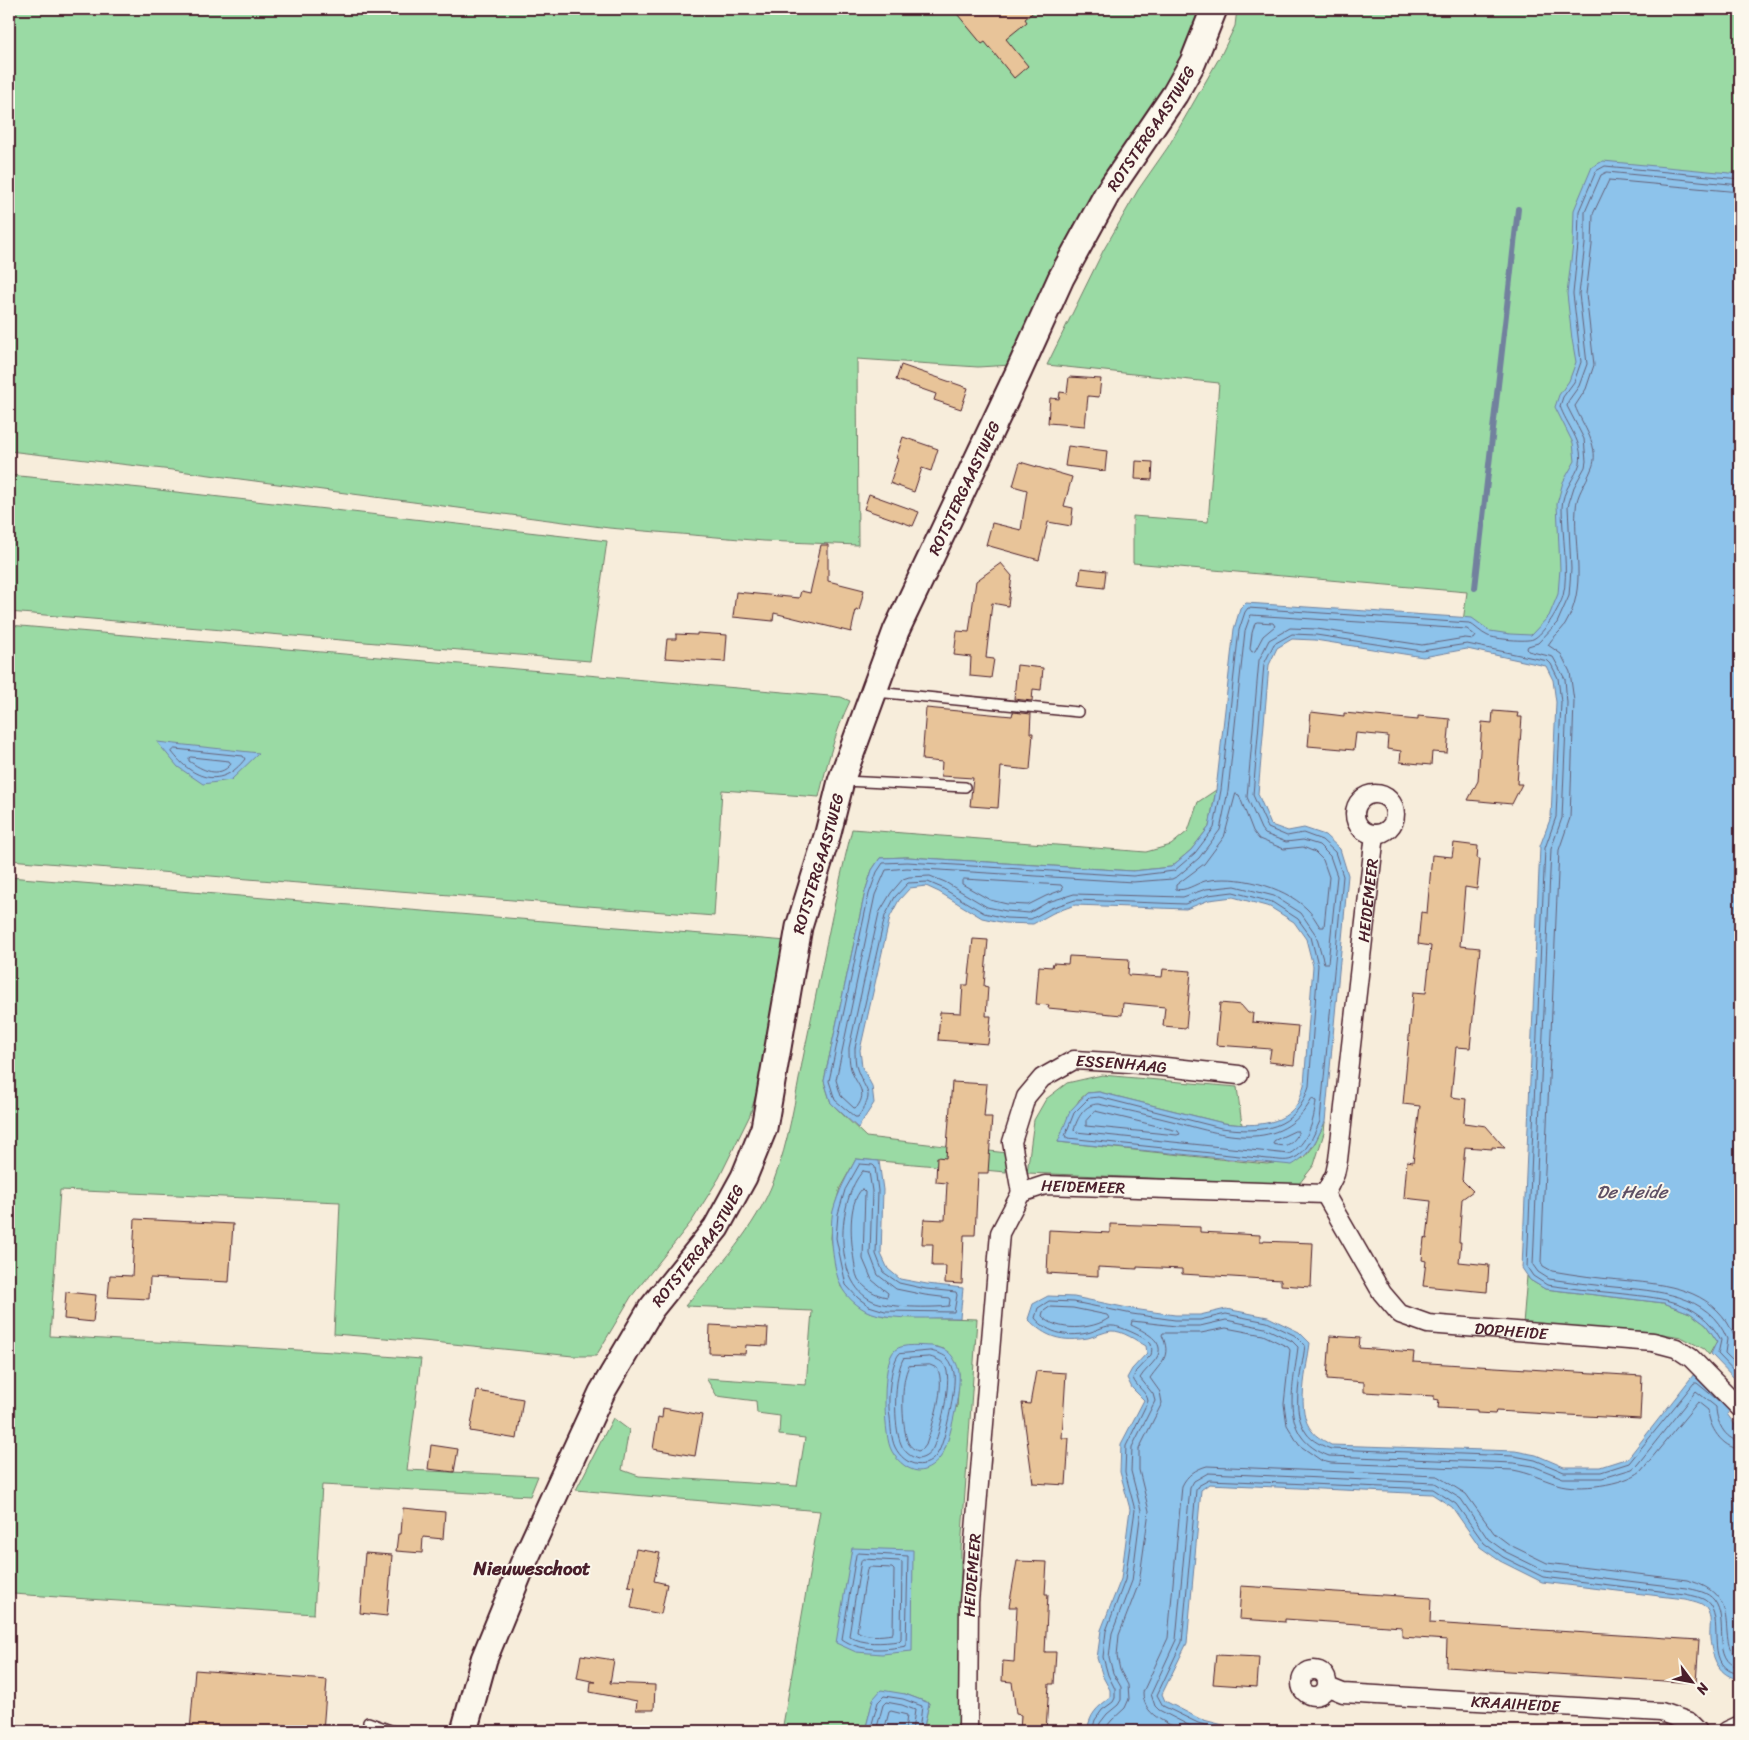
<svg xmlns="http://www.w3.org/2000/svg" width="1749" height="1740" viewBox="0 0 1749 1740" font-family="Sriracha,sans-serif">
	<style>
		.green { fill: #9adaa4; stroke: #727c68; fill-rule: evenodd }
		.water { fill: #8dc3eb; stroke: #72819e }
		.lines { fill: none; stroke-linecap: round; stroke-linejoin: round }
		.shore { stroke: #656178; stroke-width: 1 }
		.stream { stroke: #72819e; stroke-width: 6 }
		.building { fill: #e8c499; stroke: #4a1f2b }
		.lane-casing { stroke: #4a1f2b; stroke-width: 12 }
		.street-casing { stroke: #4a1f2b; stroke-width: 21 }
		.secondary-casing { stroke: #4a1f2b; stroke-width: 29 }
		.lane { stroke: #fbf7ec; stroke-width: 9 }
		.street { stroke: #fbf7ec; stroke-width: 18 }
		.secondary { stroke: #fbf7ec; stroke-width: 25 }
		.labels { text-anchor: middle; stroke-width: 4; stroke-linejoin: round; paint-order: stroke }
		.street-label { font-size: 16px; fill: #4a1f2b; stroke: #fbf7ec }
		.water-label { font-size: 18px; font-style: italic; fill: #5e5065; stroke: #fbf7ec }
		.quarter-label { font-size: 19px; font-weight: bold; fill: #4a1f2b; stroke: #fbf7ec }
	</style>
	<rect width="100%" height="100%" fill="#f7eddb"/>
	<filter id="ink" filterUnits="userSpaceOnUse"><feTurbulence type="fractalNoise" baseFrequency=".02" numOctaves="2"/><feDisplacementMap in="SourceGraphic" scale="10" xChannelSelector="R" yChannelSelector="G"/><feConvolveMatrix kernelMatrix="1 2 1 2 8 2 1 2 1" color-interpolation-filters="sRGB"/></filter>
	<g filter="url(#ink)">
		<!-- green -->
		<path class="green" d="M9,9H1202L1188,47L1152,112L1111,165L1092,195L1011,365L978,367L857,359L858,545L764,541L609,528L172,470L9,451Z
			M1237,9H1740V742L1462,629L1467,592L1133,563V516L1208,522L1219,383L1047,365L1103,251L1138,190L1168,147L1222,53L1235,26Z
			M9,475L141,488L607,541L590,661L9,612Z
			M9,625L841,697L850,701C835,732 827,764 819,797L722,790L714,916L9,860Z
			M1216,790L1209,827L1191,850L1171,867L1133,871L907,857L880,858L872,870L865,892L824,1081L831,1103L866,1137L1007,1153L1006,1172L856,1159L840,1188L833,1213L831,1238L841,1287L855,1302L867,1311L884,1316L977,1319L961,1550L960,1731H923L929,1703L905,1694L873,1700L865,1731H782L820,1511L576,1490L613,1418L629,1430L622,1470L639,1476L797,1486L805,1438L779,1435L780,1416L757,1413L756,1401L717,1396L706,1378L806,1385L812,1311L685,1306C719,1267 755,1229 774,1180C789,1141 795,1099 803,1058C819,982 833,905 852,829L1146,852L1171,845L1188,831L1198,802ZM932,1346L944,1349L959,1373L957,1408Z
			M9,877L787,941L760,1080L750,1115L719,1178L692,1221L631,1297L596,1356H573L423,1341L334,1334L340,1202L60,1190L50,1336L333,1352L421,1359L407,1470L538,1476L530,1496L322,1485L314,1614L13,1594L9,1641Z
			M1102,1075L1237,1087L1242,1125L1223,1123L1099,1092L1087,1093L1079,1100L1058,1142L1267,1164L1304,1158L1313,1147L1325,1122L1324,1133L1314,1165L1299,1184L1027,1173L1034,1120L1046,1099L1067,1083Z
			M1527,1276L1530,1280L1545,1289L1664,1303L1690,1313L1706,1325L1717,1341L1709,1355L1704,1349L1681,1337L1652,1332L1523,1324Z"/>
		<!-- water -->
		<path class="water" d="M1603,161L1740,174V1384L1711,1354L1717,1341L1706,1325L1690,1313L1664,1303L1545,1289L1530,1280L1522,1268L1540,846L1551,817L1556,702L1553,680L1546,666L1467,649L1423,657L1315,640L1292,639L1277,648L1269,665L1258,794L1271,825L1288,831L1304,828L1325,835L1340,849L1348,875L1325,1122C1316,1141 1311,1154 1292,1165L1058,1142L1070,1111L1087,1093L1099,1092L1223,1123C1249,1126 1284,1128 1299,1101C1301,1096 1302,1090 1304,1085L1313,966L1306,939L1294,922L1270,907L1233,897L1209,900L1186,909L1075,905L1053,913L1033,924L1005,923L982,918L939,892L926,886L910,888L899,900L890,917L860,1050L862,1067L872,1086L874,1103L858,1128L831,1103L824,1081L865,892L872,870L880,858L907,857L1133,871L1171,867L1191,850L1209,827L1216,790L1234,629L1240,609L1246,603L1472,618L1490,631L1510,634L1531,635L1549,616L1558,594L1560,569L1557,504L1563,482L1575,461L1573,443L1555,407L1559,395L1569,381L1576,362L1572,339L1567,294L1573,244L1574,210L1592,167Z
			M157,742L259,753L231,780L203,784L178,767Z
			M856,1159L879,1161L883,1190L881,1254L888,1269L900,1279L927,1284L963,1288L960,1318C933,1317 893,1321 869,1312C859,1308 845,1296 841,1286C833,1270 829,1228 833,1211C838,1192 847,1176 856,1159Z
			M1048,1296L1074,1297L1133,1309L1175,1315H1200L1226,1309L1268,1317L1299,1332L1310,1343C1307,1368 1295,1412 1312,1431C1316,1437 1325,1441 1331,1445L1515,1451L1536,1455L1564,1467H1600L1628,1458L1694,1374L1733,1407L1727,1414L1740,1432V1679C1719,1677 1712,1658 1710,1639C1709,1629 1713,1617 1706,1608C1702,1602 1692,1601 1685,1599L1542,1582L1500,1561L1480,1547L1452,1507L1432,1494L1209,1484L1201,1490L1187,1643L1162,1694L1165,1701L1200,1719L1246,1731H1087C1090,1714 1096,1708 1110,1698V1690L1103,1677L1097,1658L1101,1630L1121,1579L1130,1509L1120,1472L1121,1444L1144,1400L1132,1388L1127,1378L1132,1369L1147,1353L1146,1346C1137,1341 1122,1330 1111,1331C1103,1332 1096,1336 1088,1338C1062,1342 1046,1338 1028,1319L1033,1304Z
			M932,1346C940,1348 947,1349 952,1356C955,1360 959,1368 959,1373C961,1389 950,1442 942,1455C937,1463 928,1471 918,1471C906,1470 894,1458 890,1447C884,1431 881,1362 895,1350C903,1343 922,1346 932,1346Z
			M852,1548L913,1550L912,1651L882,1654L856,1652L836,1643Z
			M881,1690L905,1694L929,1703L923,1731H865L873,1699Z"/>
		<g class="lines">
			<!-- shore -->
			<path class="shore" d="M1740,179L1605,166L1596,171L1579,211L1578,244L1573,294L1581,362L1574,382L1563,397L1560,406C1566,424 1584,443 1580,463C1576,477 1562,490 1562,508C1562,532 1569,574 1563,596C1560,607 1544,634 1533,639C1526,642 1496,639 1488,636C1481,633 1475,626 1469,623L1248,608L1245,612L1239,630L1221,790L1214,828L1195,853L1174,871L1133,876L907,862L883,863L877,872L869,894L829,1081L835,1100L855,1117H858C876,1091 866,1094 857,1069C855,1063 855,1055 855,1048L885,916L895,897L908,883L928,882L942,888L984,913L1006,918L1031,919L1051,908L1075,900L1185,904L1208,895L1233,892L1272,902L1298,919L1311,937L1318,965L1309,1086C1296,1131 1262,1133 1221,1128L1099,1097L1089,1098L1074,1113L1065,1136L1068,1138L1268,1159C1275,1159 1285,1162 1292,1159C1307,1154 1314,1134 1320,1121L1343,876L1335,852L1322,840L1303,833L1287,836L1268,828L1253,795L1264,664L1274,644L1292,634L1316,635L1422,651L1467,644L1548,661L1551,664L1558,678L1561,702L1556,817L1545,848L1527,1267L1533,1276L1547,1285C1570,1288 1592,1291 1615,1293C1657,1298 1699,1298 1721,1340L1718,1354L1740,1377
				M1740,185L1607,172L1601,175L1585,212V244L1579,294L1587,364L1579,386L1569,400L1567,406L1584,439L1586,461L1585,467L1574,487L1568,506L1571,569L1569,596L1557,623L1538,643L1528,646L1527,648L1528,651L1553,657L1565,679L1567,703L1562,818L1551,849L1533,1265L1538,1272L1549,1279C1571,1282 1593,1285 1614,1287C1656,1291 1709,1293 1727,1339L1725,1353L1740,1368
				M1740,192L1609,180L1593,214L1592,245L1586,294L1594,365L1586,389L1575,406C1582,425 1602,448 1591,470C1586,483 1576,495 1576,509C1573,550 1588,586 1565,625C1560,632 1552,638 1548,645L1561,654L1570,672L1574,701L1570,818L1559,850L1541,1262L1543,1266L1552,1271C1575,1275 1597,1278 1620,1280C1659,1284 1703,1286 1727,1322C1733,1332 1736,1338 1734,1350L1740,1357
				M1251,615L1467,629L1476,636L1474,639L1465,638L1422,645L1317,629L1290,628L1269,640L1259,660L1247,797L1261,829L1265,834L1286,842L1303,840L1319,845L1330,856L1337,876L1328,963H1324L1316,935L1301,913L1274,896L1235,886L1206,889L1183,897L1074,894L1048,902L1029,913L1006,911L987,907L945,882L930,876L909,877L903,879L891,893L879,913L849,1048C849,1054 849,1062 851,1069C855,1084 869,1091 857,1107L854,1108L841,1096L836,1080L875,895L886,870L907,868L1133,882L1172,879L1178,876L1199,858L1220,830L1228,791L1245,631Z
				M1258,622L1273,623L1275,626L1263,636L1255,651L1252,652L1250,649L1252,633L1255,623Z
				M175,749L243,756L245,759C222,789 193,780 172,752Z
				M191,757L229,761L231,764C219,779 202,770 189,761V758Z
				M1236,794L1239,795L1253,831L1259,839L1284,849L1303,847L1315,852L1323,860L1329,877L1324,927H1320C1316,921 1312,913 1306,908C1283,886 1236,874 1205,881C1195,884 1185,892 1176,889V885L1204,864L1224,837Z
				M964,879L1061,885L1063,888L1062,890L1046,896L1028,905L1007,904L990,900L962,884V881Z
				M1312,1099L1316,1101C1314,1121 1308,1144 1289,1154L1076,1132L1074,1130C1077,1118 1085,1104 1098,1104C1123,1109 1148,1115 1172,1121C1222,1135 1281,1155 1312,1099Z
				M1095,1111L1178,1131L1180,1134L1177,1135L1086,1126V1121Z
				M1295,1131H1298V1134C1292,1145 1285,1148 1273,1144L1274,1141Z
				M860,1164L873,1165L875,1167L878,1191L876,1254L883,1272L899,1283L926,1289L956,1292L957,1295L954,1312L885,1311L869,1306L858,1298L846,1285L836,1238L838,1214L845,1190Z
				M863,1171L869,1172L872,1191L870,1254L878,1275L896,1289L925,1295L949,1298L950,1300L949,1306C932,1308 888,1308 873,1301C832,1283 837,1199 863,1171Z
				M862,1189L865,1192L863,1259L872,1280L888,1293L887,1297C875,1295 865,1289 858,1279C855,1273 855,1266 854,1260C851,1241 847,1204 862,1189Z
				M1050,1307L1073,1308L1107,1315L1109,1318C1093,1330 1056,1332 1042,1316L1043,1312Z
				M931,1351C937,1353 944,1354 948,1359C951,1362 953,1368 954,1373C956,1388 946,1437 939,1451C928,1473 904,1466 895,1447C891,1439 891,1426 890,1417C887,1402 890,1365 899,1354Z
				M930,1357C937,1359 943,1361 946,1368C952,1382 940,1433 933,1448C930,1454 925,1458 918,1459C911,1457 904,1452 901,1444C893,1426 894,1376 903,1359Z
				M930,1365L937,1368C947,1384 932,1426 926,1445L923,1449L918,1451C913,1449 909,1446 907,1440C902,1424 900,1381 909,1366Z
				M858,1553L908,1556L906,1646C884,1650 861,1652 842,1639L856,1555Z
				M863,1559L899,1561L902,1562L901,1639L899,1641C883,1643 863,1645 849,1636L861,1561Z
				M870,1567L892,1568L894,1570L893,1632L892,1634C881,1636 866,1637 857,1631L867,1569Z
				M870,1731L878,1702L884,1696L903,1699L922,1706L919,1731
				M876,1731L883,1705L886,1702L902,1705L915,1710L912,1731
				M884,1731L889,1712L891,1711L907,1715L905,1731
				M1092,1731L1095,1720L1102,1710L1113,1702L1115,1698V1689L1108,1675L1103,1657L1106,1631L1125,1580L1135,1510L1125,1472L1126,1446L1148,1401C1147,1392 1136,1387 1133,1378L1136,1371L1151,1355C1152,1352 1152,1347 1151,1344C1147,1338 1120,1326 1113,1326C1106,1325 1097,1330 1091,1332C1070,1338 1048,1334 1035,1318L1038,1308L1049,1301L1074,1302L1132,1314L1175,1320H1200L1226,1314L1267,1322L1296,1336L1305,1345C1302,1373 1289,1410 1307,1434C1312,1441 1323,1446 1331,1449L1514,1456L1535,1460L1564,1472H1601L1629,1463L1694,1383H1697L1720,1402
				M1098,1731L1100,1723L1107,1714L1118,1705L1121,1700V1687L1113,1673L1109,1657L1112,1633L1132,1581L1141,1510L1131,1471L1132,1447L1155,1401L1153,1394L1140,1378C1144,1371 1151,1366 1156,1359C1168,1341 1143,1331 1131,1325L1132,1321L1176,1326H1200L1226,1320L1265,1328L1292,1341L1298,1347C1293,1390 1278,1437 1329,1456L1514,1463L1533,1466L1563,1478H1602L1632,1469L1637,1465L1696,1391L1716,1407C1716,1420 1724,1440 1740,1441
				M1106,1731L1107,1726L1112,1720L1125,1708L1129,1699L1128,1685L1120,1670L1117,1656L1119,1635L1139,1583L1149,1511L1139,1470V1449L1162,1403L1160,1392L1150,1378C1161,1362 1172,1357 1162,1335L1163,1333H1201L1226,1328L1263,1335L1288,1347L1290,1350L1284,1404L1287,1425L1299,1445L1322,1461L1331,1463L1513,1470C1530,1473 1541,1479 1557,1484C1578,1491 1624,1485 1641,1471L1698,1402L1708,1410C1709,1427 1722,1448 1740,1449
				M1183,1731C1166,1722 1143,1716 1143,1692L1168,1638L1182,1486C1187,1475 1196,1469 1207,1466L1437,1476L1466,1494L1494,1533L1510,1545L1547,1563L1687,1580C1749,1596 1711,1642 1740,1660
				M1203,1731L1196,1729L1159,1710L1155,1706L1151,1694L1176,1640L1190,1488L1194,1481L1208,1473L1435,1483L1461,1499L1488,1539L1506,1552L1545,1571L1686,1588C1696,1590 1708,1592 1714,1600C1730,1620 1710,1660 1740,1668
				M1227,1731L1198,1723L1163,1706L1157,1695L1182,1642L1196,1490L1198,1486L1209,1480L1433,1489L1456,1504L1484,1543L1503,1557L1543,1577L1685,1594C1693,1596 1705,1597 1710,1605C1724,1625 1703,1669 1740,1674"/>
			<!-- stream -->
			<path class="stream" d="M1475,588L1518,209"/>
		</g>
		<!-- building -->
		<path class="building" d="M953,9H1037L1025,19L1027,22L1006,39L1028,66L1014,78L985,42L982,44Z
			M901,365L968,388L961,409L934,400L936,394L896,380Z
			M1069,377L1101,379L1099,397L1088,396L1085,426L1048,423L1050,398L1059,399L1060,392L1067,393Z
			M903,437L938,449L931,471L922,468L914,492L890,483L898,459L896,458Z
			M1068,446L1107,451L1105,471L1065,466Z
			M1136,461L1153,462L1152,480L1135,479Z
			M1020,462L1072,477L1064,506L1073,508L1071,526L1048,522L1039,560L986,545L992,523L1021,530L1027,490L1013,486Z
			M869,494L919,512L913,526L864,509Z
			M821,545H828V581L864,590L859,611L856,610L851,632L774,613L773,621L733,617L736,592L799,598L801,591L810,593Z
			M1001,563L1012,576L1008,606L992,603L986,658L994,659L991,678L970,676L971,657L954,655L957,631L969,632L976,581Z
			M1081,568L1106,571L1104,588L1079,585Z
			M697,633L727,635L725,662L665,658L667,639H676V634L697,635Z
			M1017,665L1043,668L1041,690L1033,689L1032,701L1014,699Z
			M926,708L1012,716L1013,712L1031,714L1030,733H1033L1030,770L1001,767L998,808L970,806L973,778L941,776L942,762L922,760Z
			M1493,711L1518,713L1517,717H1522L1517,784H1522L1512,804L1468,800L1478,781L1482,722L1492,723Z
			M1311,712L1344,716V713L1418,720V716L1450,719L1447,753L1432,752L1431,765L1400,762L1401,751L1387,749L1388,736L1356,733L1354,750L1308,746Z
			M1454,843L1478,846L1477,859H1480L1477,889L1465,887L1460,946L1480,948L1470,1048L1456,1047L1451,1097L1466,1099L1464,1123L1486,1126L1505,1148L1492,1147V1149L1465,1147L1462,1180L1473,1191L1462,1199L1459,1242H1461L1459,1262L1489,1265L1487,1292L1423,1286L1426,1261L1422,1260L1424,1238L1427,1239L1431,1201L1404,1198L1407,1161L1413,1162L1420,1106L1403,1104L1413,992L1426,993L1431,946L1418,944L1421,912L1427,913L1432,855L1452,857Z
			M973,939L988,940L984,986L988,987L986,1016H991L988,1044L938,1040L940,1012L961,1013L963,985H968Z
			M1069,956L1129,959L1128,975L1162,977L1163,969L1191,971L1186,1028L1163,1026L1165,1007L1123,1003L1122,1015L1048,1008L1049,1005L1036,1004L1039,966L1052,967L1053,963L1068,964Z
			M1220,1003L1241,1005L1248,1013H1253L1252,1022L1298,1026L1294,1065L1269,1062L1271,1049L1216,1045Z
			M952,1082L987,1084L984,1117H992L988,1173H978L975,1235H964L962,1284L945,1283L946,1266H932L933,1244H922L924,1219L945,1220L947,1183L936,1182L937,1157L946,1158Z
			M135,1219L233,1224L229,1282L150,1278L149,1299L108,1297L110,1275L132,1276Z
			M1110,1224L1200,1227V1232L1260,1235V1241L1313,1243L1311,1287L1281,1285V1280L1182,1274V1269L1137,1267V1269L1098,1267V1276L1047,1273L1049,1230L1110,1233Z
			M66,1292L96,1295L93,1322L64,1319Z
			M710,1325L768,1328L767,1346L746,1345L745,1354L709,1353Z
			M1330,1336L1360,1338L1359,1348L1414,1352L1413,1362L1642,1376L1640,1419L1496,1411L1495,1414L1477,1413V1410L1438,1408L1439,1400L1434,1399V1396L1364,1392V1382L1327,1379Z
			M1036,1371L1066,1373L1062,1438H1069L1066,1485L1033,1483L1022,1403L1030,1404Z
			M477,1391L523,1399L517,1439L470,1431Z
			M663,1408L702,1415L695,1456L653,1449L658,1417L662,1418Z
			M431,1445L458,1449L454,1472L428,1469Z
			M403,1508L445,1512L443,1539L423,1537L422,1553L396,1551L398,1534H401Z
			M636,1549L660,1553L654,1581L667,1584L661,1614L631,1608L635,1587L628,1586Z
			M365,1553L392,1555L387,1616L360,1613Z
			M1017,1561L1047,1562L1045,1594H1048L1045,1652H1056L1054,1684H1049L1046,1731H1020L1021,1715L1016,1714L1012,1682L1002,1681L1003,1661L1014,1662L1017,1607H1009Z
			M1241,1586L1431,1598L1430,1623L1699,1640L1696,1683L1446,1667L1447,1640L1402,1637V1627L1285,1619V1622L1239,1619Z
			M581,1655L614,1660L610,1683L655,1685L654,1710H636L637,1701L590,1692L591,1682H596L577,1678Z
			M1216,1655L1259,1657L1257,1687L1213,1684Z
			M195,1670L327,1680L323,1731H190Z"/>
		<g class="lines">
			<defs>
				<path id="lane" d="M876,692L1078,712
					M844,781L965,787
					M368,1722L393,1731"/>
				<g id="street">
					<circle cx="1375" cy="814" r="20"/>
					<path id="s1" d="M1021,1193L1012,1142L1026,1097L1042,1078L1074,1060L1129,1063L1239,1075"/>
					<path id="s2" d="M1325,1194L1382,1293L1400,1314L1428,1324L1653,1342L1676,1348L1691,1358L1740,1408"/>
					<circle cx="1314" cy="1683" r="13"/>
					<path id="s3" d="M1328,1687L1343,1693L1661,1712L1689,1722L1698,1731"/>
					<path id="s4" d="M968,1731L969,1602L1000,1233L1021,1193L1045,1185L1325,1194L1335,1174L1338,1160L1375,834"/>
					<path d="M1727,1731L1740,1725"/>
				</g>
				<g id="secondary">
					<path id="s5" d="M464,1731L484,1659L523,1564L602,1392L651,1309L716,1228L744,1177L764,1128L799,927L828,833L841,781L896,631L1018,373L1061,278L1107,194L1175,94L1193,62L1214,9"/>
				</g>
			</defs>
			<!-- lane casing -->
			<use href="#lane" class="lane-casing"/>
			<!-- street casing -->
			<use href="#street" class="street-casing"/>
			<!-- secondary casing -->
			<use href="#secondary" class="secondary-casing"/>
			<!-- lane -->
			<use href="#lane" class="lane"/>
			<!-- street -->
			<use href="#street" class="street"/>
			<!-- secondary -->
			<use href="#secondary" class="secondary"/>
		</g>
	</g>
	<g class="labels">
		<!-- street labels -->
		<g class="street-label">
			<text dy="6" stroke="none"><textPath href="#s5" startOffset="1758">ROTSTERGAASTWEG</textPath></text>
			<text dy="6" stroke="none"><textPath href="#s5" startOffset="1352">ROTSTERGAASTWEG</textPath></text>
			<text dy="6" stroke="none"><textPath href="#s5" startOffset="948">ROTSTERGAASTWEG</textPath></text>
			<text dy="6" stroke="none"><textPath href="#s4" startOffset="1148">HEIDEMEER</textPath></text>
			<text dy="6" stroke="none"><textPath href="#s1" startOffset="208">ESSENHAAG</textPath></text>
			<text dy="6" stroke="none"><textPath href="#s4" startOffset="608">HEIDEMEER</textPath></text>
			<text dy="6" stroke="none"><textPath href="#s5" startOffset="542">ROTSTERGAASTWEG</textPath></text>
			<text dy="6" stroke="none"><textPath href="#s2" startOffset="255">DOPHEIDE</textPath></text>
			<text dy="6" stroke="none"><textPath href="#s4" startOffset="156">HEIDEMEER</textPath></text>
			<text dy="6" stroke="none"><textPath href="#s3" startOffset="189">KRAAIHEIDE</textPath></text>
		</g>
		<!-- water labels -->
		<g class="water-label">
			<text x="1632" y="1198">De Heide</text>
		</g>
		<!-- quarter labels -->
		<g class="quarter-label">
			<text x="532" y="1575">Nieuweschoot</text>
		</g>
	</g>
	<!-- margin -->
	<rect width="1749" height="1740" fill="none" stroke="#fbf7ec" stroke-width="30"/>
	<rect x="15" y="15" width="1719" height="1710" fill="none" stroke="#4a1f2b" stroke-width="2" filter="url(#ink)"/>
	<!-- north arrow -->
	<g transform="translate(1692 1682) rotate(122)" stroke="#fbf7ec" stroke-width="4" paint-order="stroke">
	<path d="M0-4L9 19L0 12L-9 19Z" fill="#4a1f2b"/>
	<text y="-8" font-size="14" font-weight="bold" text-anchor="middle" fill="#4a1f2b">N</text>
	</g>
</svg>
